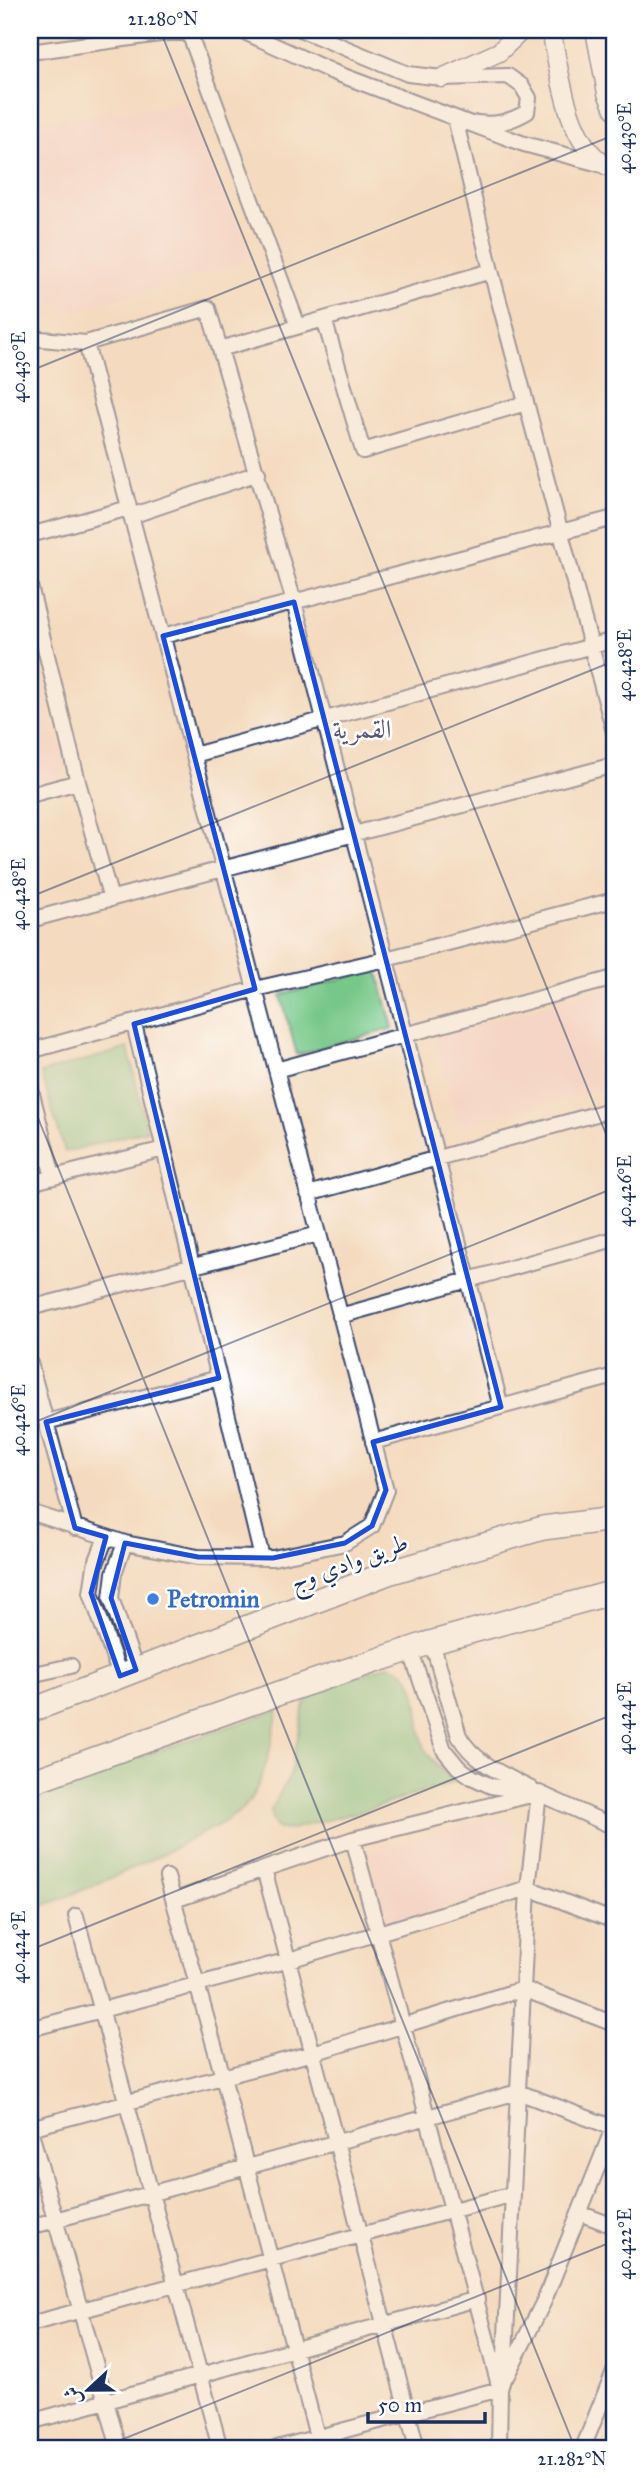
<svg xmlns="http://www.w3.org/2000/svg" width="644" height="2478" viewBox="0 0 644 2478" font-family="'IM FELL Great Primer',Amiri,serif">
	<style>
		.built { fill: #f7d0ce }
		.green { fill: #77c788; stroke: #497b73; stroke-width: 2 }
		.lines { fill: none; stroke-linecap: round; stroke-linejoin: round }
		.minor-casing { stroke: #3c496d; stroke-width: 18 }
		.tertiary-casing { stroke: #3c496d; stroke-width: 21 }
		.primary-casing { stroke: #3c496d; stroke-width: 26 }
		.minor { stroke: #fff; stroke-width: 14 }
		.tertiary { stroke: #fff; stroke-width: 18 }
		.primary { stroke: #fff; stroke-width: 23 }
		.marked { fill: none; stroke: #1d4ed8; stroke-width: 5; stroke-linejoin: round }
		.ticks { fill: none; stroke: #1b2f5e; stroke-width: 2; stroke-opacity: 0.45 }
		.shop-dot { fill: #3f7fe0; stroke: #fff; stroke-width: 2.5 }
		.labels { text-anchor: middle; stroke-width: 5; stroke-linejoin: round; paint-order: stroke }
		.street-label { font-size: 24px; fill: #1b2f5e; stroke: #fff }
		.shop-label { font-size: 24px; font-weight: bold; fill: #366cbe; stroke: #fff; text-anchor: start }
		.neighbourhood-label { font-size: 26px; fill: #5b5571; stroke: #fff }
		.neatline { fill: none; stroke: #1b2f5e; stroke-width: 2.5 }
		.ticks-label { font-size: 18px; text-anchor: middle; fill: #1b2f5e }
	</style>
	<rect width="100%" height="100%" fill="#fff"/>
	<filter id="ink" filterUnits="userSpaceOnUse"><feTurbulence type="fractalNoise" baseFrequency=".0143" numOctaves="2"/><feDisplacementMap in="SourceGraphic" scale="14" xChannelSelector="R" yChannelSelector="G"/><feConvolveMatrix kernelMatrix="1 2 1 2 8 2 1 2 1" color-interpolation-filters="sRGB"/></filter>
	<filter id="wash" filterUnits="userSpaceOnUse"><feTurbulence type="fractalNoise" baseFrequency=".00686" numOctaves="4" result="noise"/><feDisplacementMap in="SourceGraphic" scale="28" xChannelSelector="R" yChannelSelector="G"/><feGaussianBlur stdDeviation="1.57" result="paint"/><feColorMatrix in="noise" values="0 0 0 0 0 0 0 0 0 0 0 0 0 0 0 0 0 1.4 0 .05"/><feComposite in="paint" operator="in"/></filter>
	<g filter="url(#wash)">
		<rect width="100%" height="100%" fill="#f4dbbf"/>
		<!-- built -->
		<path class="built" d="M185,103L254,259L76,311L30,296V123Z
			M30,636L65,768L59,778L30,786Z
			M614,987V1085L459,1126L434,1035Z
			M498,1817L513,1824L510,1890L385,1923L368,1852Z"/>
		<!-- green -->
		<path class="green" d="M377,969L393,1028L297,1055L281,995Z
			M128,1048L147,1130L65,1152L41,1073Z
			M388,1665C430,1674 411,1726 428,1754C435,1765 446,1774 455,1782L363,1811L287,1830L277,1828L272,1820L271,1810L290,1775L305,1704L313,1694L324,1688Z
			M278,1710C273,1738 264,1789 242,1809C228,1822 208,1830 191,1839C137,1868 87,1889 30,1911V1794Z"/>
	</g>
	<g filter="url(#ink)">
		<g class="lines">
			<defs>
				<path id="minor" d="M188,30L298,326
					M240,30L333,72L524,144L603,165
					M302,30L408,74L442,78L508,76L522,86L529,98L527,112C511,121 496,126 477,123
					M30,52L167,33H189L195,30
					M455,118L491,271L614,732
					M324,319L363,451L526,403
					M30,338L86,343L208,308L294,602L501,1407
					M220,349L491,271
					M131,516L258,473
					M30,535L129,508
					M30,586L78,782L111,899
					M163,636L614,518
					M194,755L614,640
					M30,795L78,782
					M30,920L614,765
					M134,1024L262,1558
					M30,1051L255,989L386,959L614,900
					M276,1070L614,978
					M30,1086L53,1177
					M30,1183L164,1149
					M308,1194L614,1109
					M30,1308L319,1234
					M340,1316L614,1239
					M30,1363L75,1528
					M46,1422L219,1378
					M373,1442L614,1376
					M30,1512L125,1543L198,1557L273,1558L345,1543L372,1526L386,1490L86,343
					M106,1537L95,1566L91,1593L120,1676
					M125,1543L114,1573L111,1598L136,1670
					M432,1642L459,1736C474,1763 505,1775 531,1789
					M410,1649L444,1750L458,1767L472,1777L491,1786L530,1792
					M30,1675L71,1666
					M264,1869L353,1839L539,1793
					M167,1877L223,2077L320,2448
					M175,1900L264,1869L417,2448
					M76,1916L220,2448
					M30,2029L289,1960L528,1888L614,1921
					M30,2128L313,2053L523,1989L614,2024
					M30,2129L119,2448
					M579,2213L614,2226
					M30,2227L518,2092L614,2128
					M30,2324L513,2194
					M507,2375L544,2301L614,2126
					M30,2422L477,2299
					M277,2448L500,2389L353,1839
					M499,2448L500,2389L504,2376L528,1888L539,1793L614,1827
					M583,2448L614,2371"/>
				<path id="tertiary" d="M551,30C560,72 567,152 614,169
					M595,30L607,93L614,109
					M442,78L499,52L522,30"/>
				<path id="primary" d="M30,1711L388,1573L543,1528L614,1519
					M30,1782L291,1689L426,1644L614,1592"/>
			</defs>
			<!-- minor casing -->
			<use href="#minor" class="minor-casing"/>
			<!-- tertiary casing -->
			<use href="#tertiary" class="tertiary-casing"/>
			<!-- primary casing -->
			<use href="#primary" class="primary-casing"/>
			<!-- minor -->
			<use href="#minor" class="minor"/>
			<!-- tertiary -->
			<use href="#tertiary" class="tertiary"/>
			<!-- primary -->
			<use href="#primary" class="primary"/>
		</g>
	</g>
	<!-- marked area -->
	<path d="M0 0H644V2478H0ZM294,602L501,1407L373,1442L386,1490L372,1526L345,1543L273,1558L198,1557L125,1543L111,1598L136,1670L120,1676L91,1593L106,1537L75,1528L46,1422L219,1378L134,1024L255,989L163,636Z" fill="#f4dbbf" fill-opacity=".55" fill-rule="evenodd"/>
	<path class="marked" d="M294,602L501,1407L373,1442L386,1490L372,1526L345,1543L273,1558L198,1557L125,1543L111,1598L136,1670L120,1676L91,1593L106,1537L75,1528L46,1422L219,1378L134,1024L255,989L163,636Z"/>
	<!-- ticks -->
	<path class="ticks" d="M160,30L614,1154M30,371L614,135M30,897L614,661M30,1098L575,2448M30,1424L614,1188M30,1950L614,1714M101,2448L614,2241"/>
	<!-- markers -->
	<circle class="shop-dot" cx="153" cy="1599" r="7"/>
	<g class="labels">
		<!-- street labels -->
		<g class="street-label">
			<text transform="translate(349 1562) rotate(-20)" y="8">طريق وادي وج</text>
		</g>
		<!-- shop labels -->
		<g class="shop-label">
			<text x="167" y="1607">Petromin</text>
		</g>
		<!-- neighbourhood labels -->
		<g class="neighbourhood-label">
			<text x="362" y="738">القمرية</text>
		</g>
	</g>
	<!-- margin -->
	<rect width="644" height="2478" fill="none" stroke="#fff" stroke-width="77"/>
	<!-- north arrow -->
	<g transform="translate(88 2390) rotate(248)" stroke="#ffffff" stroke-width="5" paint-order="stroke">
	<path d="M0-5L12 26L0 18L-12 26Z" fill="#1b2f5e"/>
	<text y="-10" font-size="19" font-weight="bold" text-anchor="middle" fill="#1b2f5e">ش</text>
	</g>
	<!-- scale -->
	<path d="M368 2412v10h117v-10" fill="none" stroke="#1b2f5e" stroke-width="3.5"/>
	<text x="378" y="2412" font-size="21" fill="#1b2f5e" stroke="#ffffff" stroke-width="5" paint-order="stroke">50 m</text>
	<rect x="38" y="38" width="568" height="2402" class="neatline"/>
	<g class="ticks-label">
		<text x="163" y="25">21.280°N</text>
		<text transform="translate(625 138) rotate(-90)" y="6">40.430°E</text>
		<text transform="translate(19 367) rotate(-90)" y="6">40.430°E</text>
		<text transform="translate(625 665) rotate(-90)" y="6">40.428°E</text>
		<text transform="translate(19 894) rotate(-90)" y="6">40.428°E</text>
		<text transform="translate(625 1191) rotate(-90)" y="6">40.426°E</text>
		<text transform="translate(19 1420) rotate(-90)" y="6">40.426°E</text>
		<text transform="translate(625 1718) rotate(-90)" y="6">40.424°E</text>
		<text transform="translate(19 1947) rotate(-90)" y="6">40.424°E</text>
		<text transform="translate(625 2244) rotate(-90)" y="6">40.422°E</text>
		<text x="572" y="2465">21.282°N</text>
	</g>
</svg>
